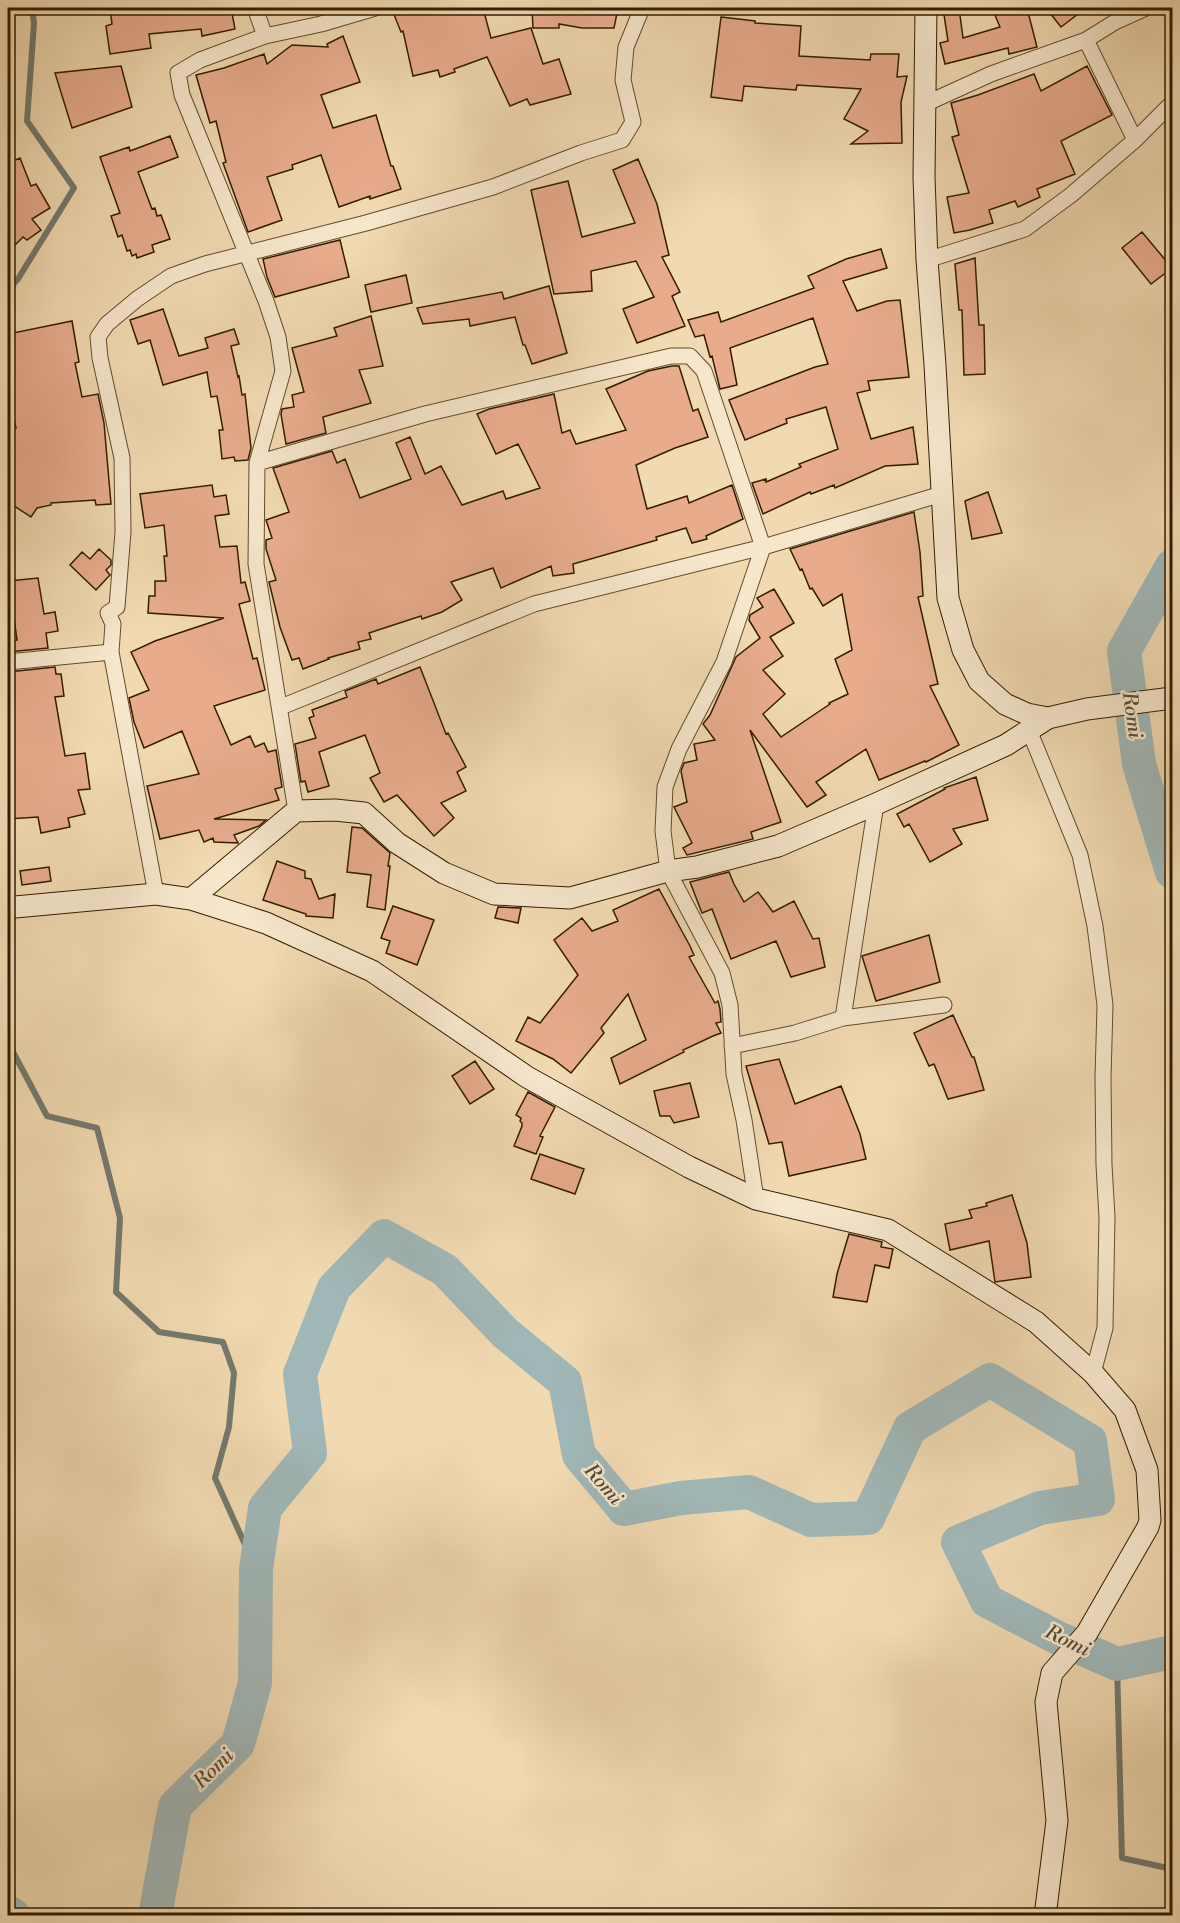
<svg xmlns="http://www.w3.org/2000/svg" width="1180" height="1923" viewBox="0 0 1180 1923" font-family="'Libre Bodoni',serif">
	<style>
		.lines { fill: none; stroke-linecap: round; stroke-linejoin: round }
		.stream { stroke: #74796e; stroke-width: 6 }
		.river { stroke: #a0b7b7; stroke-width: 34 }
		.building { fill: #e8ac8d; stroke: #331c00; stroke-width: 1.5 }
		.street-casing { stroke: #624b2c; stroke-width: 17 }
		.secondary-casing { stroke: #331c00; stroke-width: 23 }
		.street { stroke: #f6e6cc; stroke-width: 15 }
		.secondary { stroke: #f6e6cc; stroke-width: 21 }
		.labels { text-anchor: middle; stroke-width: 5; stroke-linejoin: round; paint-order: stroke }
		.water-label { font-size: 20px; font-style: italic; fill: #544a37; stroke: #f6e6cc }
	</style>
	<rect width="100%" height="100%" fill="#f1d9b1"/>
	<filter id="stains"><feTurbulence type="fractalNoise" baseFrequency=".00333" numOctaves="4"/><feColorMatrix values="0 0 0 0 .2 0 0 0 0 .09 0 0 0 0 .02 0 0 0 .5 -.17"/></filter>
	<radialGradient id="worn" r=".72"><stop offset=".6" stop-color="#630" stop-opacity="0"/><stop offset="1" stop-color="#630" stop-opacity=".3"/></radialGradient>
	<g class="lines">
		<!-- stream -->
		<path class="stream" d="M8,290L18,279L74,188L27,121L34,23L32,8
			M8,976L12,992V1050L47,1116L97,1128L120,1218L116,1292L159,1332L223,1342L234,1373L229,1427L215,1478L256,1569
			M1117,1664L1122,1858L1172,1869"/>
		<!-- river -->
		<path class="river" d="M1172,566L1124,651L1139,764L1172,872
			M8,1912L14,1916
			M155,1916L175,1806L238,1744L255,1683L256,1569L265,1508L310,1453L300,1374L334,1288L384,1236L445,1270L505,1333L565,1382L579,1455L624,1509L681,1498L749,1492L811,1520L868,1518L910,1428L990,1380L1090,1441L1098,1499L1040,1508L958,1542L987,1601L1058,1638L1117,1664L1172,1652"/>
	</g>
	<!-- building -->
	<path class="building" d="M110,8H231L235,29L202,36L201,29L149,34L151,48L110,54L106,26L112,24Z
		M403,8H483L491,38L531,28L543,64L559,59L571,94L530,105L527,99L510,106L487,57L454,69L455,72L440,77L438,70L413,76L403,31L401,32L393,12Z
		M532,8H618L614,28H582L559,24V28H533Z
		M943,8H959L963,38L1000,27L992,8H1027L1037,47L1009,54L1008,48L945,64L940,43L948,41Z
		M1046,8H1086L1061,27Z
		M721,17L755,21V23L801,26L799,56L870,60L871,54H899L897,77L907,76L901,102L902,143L851,144L868,131L844,119L861,89L797,85L796,90L744,86L742,101L711,97Z
		M343,36L360,82L321,95L333,128L376,115L391,166H393L401,189L370,199V196L339,207L321,155L292,165L293,169L267,177L282,220L248,232L223,163L226,162L216,121L210,123L196,75L224,68L264,54L267,64L292,45L328,47L327,44Z
		M121,66L132,107L72,128L55,73Z
		M1087,66L1112,115L1061,141L1075,174L1037,189L1040,197L1018,207L1015,201L989,210L993,223L970,230L954,233L947,197L969,193L952,137L959,135L951,103L978,95L1034,74L1041,91Z
		M170,136L178,157L138,172L152,209L155,208L157,216L161,215L170,239L152,245L154,252L137,258L136,254L132,256L130,250L127,251L122,235L118,237L111,216L120,213L100,157L129,147L130,151Z
		M20,158L31,186L36,184L50,208L32,219L41,230L27,240L23,237L8,252V163Z
		M638,159L657,204L669,255L662,257L680,292L672,296L685,326L637,343L623,309L654,297L636,261L591,271L592,291L554,294L531,190L568,181L582,237L635,223L613,170Z
		M1142,232L1172,268L1151,284L1122,248Z
		M340,240L349,277L275,297L267,277L263,259Z
		M881,249L887,268L843,281L857,311L887,301L900,300L909,377L868,381L870,390L857,393L871,439L913,427L918,464L885,466L835,488L834,485L811,494L810,492L763,514L752,483L766,479V482L801,467L799,464L838,449L826,407L786,419L787,423L745,440L729,400L815,367L828,364L813,318L730,348L737,385L720,389L712,356L710,357L704,335L695,337L688,320L718,312L721,322L814,288L808,276L846,259Z
		M975,258L979,325H984L985,374L964,375L962,310H959L955,264Z
		M406,275L412,303L371,312L365,285Z
		M549,286L567,353L532,364L525,345H523L515,317L470,326L469,319L423,324L417,308L502,292L504,299Z
		M163,309L179,356L208,348L205,338L234,329L239,344L231,346L238,377L239,376L242,395L245,394L251,448L248,460L235,461L234,457L222,459L219,430H223L217,396L211,397L207,372L163,385L150,340L138,344L130,320Z
		M371,316L383,366L359,370L371,403L323,417L326,433L286,444L281,414L282,409L294,407L292,395L304,392L292,348L337,336L334,328Z
		M72,321L79,362L75,363L82,397L98,394L104,423L111,504L96,505L95,500L51,503V505L37,508L31,517L8,502V471H10L8,429L16,428L9,395H8V334Z
		M672,366H679L693,411L698,409L708,437L675,448L636,465L647,509L687,496L689,503L732,485L743,519L706,536L707,539L692,543L686,528L656,537L657,540L573,564L574,573L553,576L551,566L501,588L493,568L451,582L462,600L442,612L422,619L421,616L369,633L371,639L358,642L360,649L328,658L329,659L303,669L299,658L292,660L280,627L269,582L276,580L266,549V540L272,538L266,520L289,512L273,468L332,451L337,463L345,459L360,498L411,479L396,443L410,437L425,474L441,466L462,505L503,491L506,499L540,488L518,444L496,454L477,414L489,409L554,394L562,433L570,430L576,444L626,430L606,389L648,371Z
		M212,485L214,497L226,495L229,514L215,516L220,547L237,546L241,583L245,582L250,601L239,604L253,659L257,658L265,690L214,706L231,745L250,736L255,747L264,743L268,752L276,750L282,787L275,789L279,800L214,819L266,820L259,826L234,835L238,843L214,842L213,838L204,842L199,830L160,839L147,786L199,774L182,731L144,748L134,722L129,698L149,690L131,652L155,641L224,618L148,613L149,596H155V581H166L164,556H167L164,525L145,528L140,494Z
		M988,492L1002,533L972,539L965,501Z
		M914,512L920,552L923,596L918,597L938,684L930,686L959,745L926,762L925,761L879,780L866,749L816,782L826,795L807,807L750,730L781,822L751,832L753,839L687,855L683,848L692,843L674,807L687,802L681,771L684,763L697,760L694,744L715,740L703,724L710,715L736,657L760,638L749,620L750,615L763,607L757,598L774,589L794,623L770,637L783,656L763,670L785,694L763,714L781,737L830,704L829,703L848,694L835,659L852,650L842,594L823,606L812,588L810,589L802,569L800,570L790,549Z
		M99,549L111,560V565L106,570L110,575L96,590L70,565L82,552L90,559Z
		M38,578L44,614L55,612L58,631L46,633L48,648L8,652V641L17,640L9,581Z
		M55,667L56,674H61L64,696L55,697L65,756L85,753L90,789L78,790L85,814L68,818L70,827L41,833L38,817L8,819V672Z
		M420,667L446,734L448,733L466,767L457,772L466,791L441,803L454,818L434,836L397,795L384,802L370,778L380,773L365,735L319,752L329,786L308,792L305,781L301,782L295,744L316,738L309,718L314,716L312,710L347,697L345,691L376,679L378,684Z
		M976,777L988,820L953,829L962,844L930,862L909,824L904,827L897,814L945,789L944,788Z
		M352,827L362,828L390,853L388,866H390L385,910L367,907L371,875L347,872Z
		M277,861L305,871V878L311,879L319,899L335,894L333,918L306,916V914L263,900Z
		M49,867L51,881L22,885L20,871Z
		M729,872L734,884L744,902L758,892L773,912L794,901L813,939L819,938L825,967L791,977L776,941L731,959L712,909L702,913L690,882Z
		M659,889L690,946L694,955L689,957L715,1003L718,1001L720,1009L721,1022L716,1023L721,1033L713,1036L683,1050L684,1052L620,1084L611,1058L646,1040L628,994L601,1028L604,1033L571,1073L553,1059L516,1041L528,1017L540,1023L578,975L554,940L582,918L592,931L618,921L613,910Z
		M393,906L434,920L417,965L386,953L390,941L381,938Z
		M498,907L521,908L518,923L495,918Z
		M929,935L940,982L876,1001L862,956Z
		M953,1015L972,1057H974L984,1090L948,1099L934,1064L929,1066L914,1033Z
		M779,1059L795,1104L841,1086L860,1134L866,1159L789,1176L782,1142L769,1144L746,1066Z
		M475,1061L494,1089L470,1104L452,1076Z
		M690,1083L699,1117L674,1123L670,1116H660L654,1091Z
		M528,1092L555,1107L540,1136L543,1137L536,1154L514,1146L522,1126V1123L520,1121L521,1118L516,1115Z
		M540,1154L584,1169L575,1194L531,1179Z
		M1012,1195L1027,1243L1031,1277L995,1282L989,1241L950,1250L945,1224L972,1218L969,1210L987,1206L986,1203Z
		M849,1234L882,1242L881,1247L893,1249L889,1268L875,1265L867,1302L833,1297L837,1274Z"/>
	<g class="lines">
		<defs>
			<path id="street" d="M255,8L265,36L200,60L178,73L182,95L266,301L278,337L283,371L257,463L256,564L296,811
				M265,36L321,24L375,8
				M1086,40L1135,140
				M925,104L991,74L1086,40L1115,22L1146,8
				M927,260L1025,229L1071,195L1135,140L1172,103
				M257,463L425,414L671,356H690L704,371L763,547L724,662L679,749L665,787L663,831L668,871L722,973L730,1005L734,1074L744,1120L756,1199
				M8,662L111,652
				M281,707L534,604L763,547L942,494
				M1029,730L1080,855L1095,926L1105,1005L1103,1078L1104,1165L1107,1217L1105,1328L1093,1373
				M156,894L111,652L113,624L108,613L117,607L123,532L122,458L100,358L98,337L107,324L137,299L171,276L205,264L366,223L493,187L581,153L622,140L633,122L623,80L626,47L642,8
				M843,1018L876,804
				M732,1046L795,1033L843,1018L944,1005"/>
			<path id="secondary" d="M926,8L924,177L927,260L935,365L948,598L963,650L979,681L1005,704L1027,714L1048,718L1087,709L1172,698
				M191,899L296,811L335,810L364,813L397,843L444,873L494,894L570,898L668,871L697,867L778,846L876,804L1006,745L1048,718
				M8,909L15,907L156,894L191,899L266,923L372,971L527,1077L689,1167L756,1199L888,1230L1036,1322L1093,1373L1125,1410L1147,1470L1150,1520L1148,1527L1087,1633L1052,1673L1046,1702L1057,1821L1045,1916"/>
		</defs>
		<!-- street casing -->
		<use href="#street" class="street-casing"/>
		<!-- secondary casing -->
		<use href="#secondary" class="secondary-casing"/>
		<!-- street -->
		<use href="#street" class="street"/>
		<!-- secondary -->
		<use href="#secondary" class="secondary"/>
	</g>
	<g class="labels">
		<!-- water labels -->
		<g class="water-label">
			<text transform="translate(1133 715) rotate(82)" y="7">Romi</text>
			<text transform="translate(604 1484) rotate(49)" y="7">Romi</text>
			<text transform="translate(1068 1640) rotate(26)" y="7">Romi</text>
			<text transform="translate(213 1768) rotate(-45)" y="7">Romi</text>
		</g>
	</g>
	<!-- margin -->
	<rect width="1180" height="1923" fill="none" stroke="#f1d9b1" stroke-width="30"/>
	<rect x="9" y="9" width="1162" height="1905" fill="none" stroke="#331c00" stroke-width="3"/>
	<rect x="15" y="15" width="1150" height="1893" fill="none" stroke="#331c00" stroke-width="1.5"/>
	<rect width="100%" height="100%" filter="url(#stains)"/>
	<rect width="100%" height="100%" fill="url(#worn)"/>
</svg>
